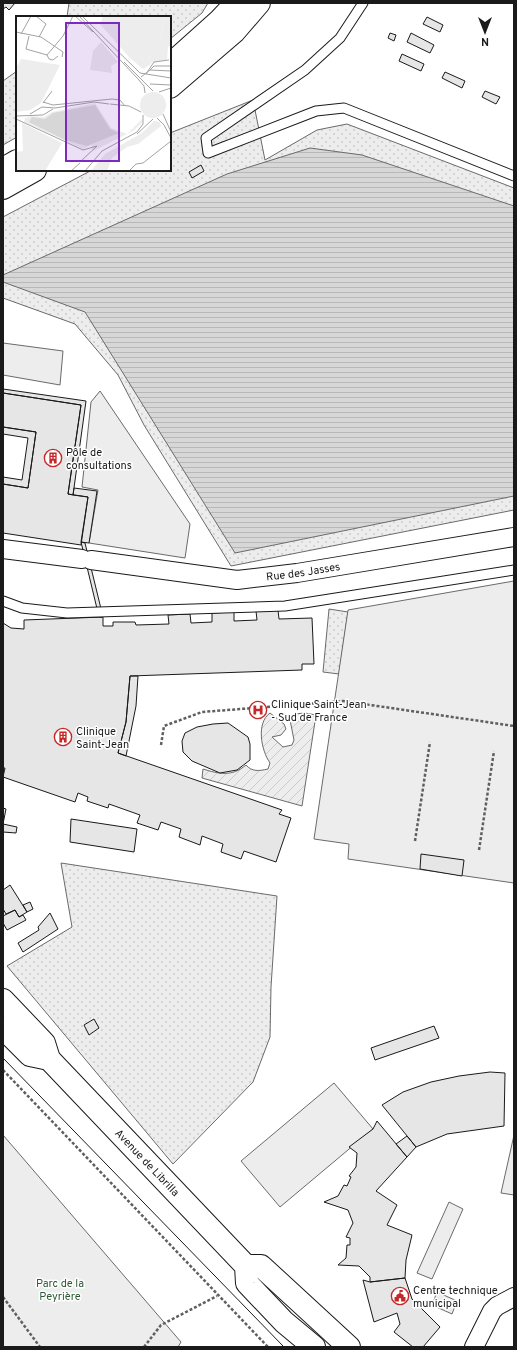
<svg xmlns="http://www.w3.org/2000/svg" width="517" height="1350" viewBox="0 0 517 1350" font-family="Overpass,sans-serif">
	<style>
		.grass { fill: url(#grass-dots); stroke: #6a6a6a }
		.built { fill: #ededed; stroke: #6a6a6a }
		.garden { fill: url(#garden-furrows); stroke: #6a6a6a }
		.water { fill: url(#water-rules); stroke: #6a6a6a }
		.building { fill: #e6e6e6; stroke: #1a1a1a }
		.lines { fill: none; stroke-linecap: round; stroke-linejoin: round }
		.service-casing { stroke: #1a1a1a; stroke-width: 11 }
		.minor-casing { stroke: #1a1a1a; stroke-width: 20 }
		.primary-casing { stroke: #1a1a1a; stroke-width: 24 }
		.path { stroke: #5f5f5f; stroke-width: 2.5; stroke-dasharray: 3 2; stroke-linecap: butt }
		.service { stroke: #fff; stroke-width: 9 }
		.minor { stroke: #fff; stroke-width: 18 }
		.primary { stroke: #fff; stroke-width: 22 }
		.tram { stroke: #1a1a1a; stroke-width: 1 }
		.labels { text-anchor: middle; stroke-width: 3; stroke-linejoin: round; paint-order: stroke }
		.poi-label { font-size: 11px; fill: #1a1a1a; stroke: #fff; text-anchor: start }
		.street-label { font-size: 11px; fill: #1a1a1a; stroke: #fff }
		.park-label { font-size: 11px; fill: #2b5a34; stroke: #fff }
		.inset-road { fill: none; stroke: #a3a3a3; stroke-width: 1 }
		.view { fill: #7b2cbf; fill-opacity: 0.15; stroke: #7b2cbf; stroke-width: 2 }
		.inset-edge { fill: none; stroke: #1a1a1a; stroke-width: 2 }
	</style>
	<defs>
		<pattern id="grass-dots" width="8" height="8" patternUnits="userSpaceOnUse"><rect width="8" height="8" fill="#ededed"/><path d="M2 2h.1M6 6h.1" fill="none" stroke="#cbcbcb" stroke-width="1.8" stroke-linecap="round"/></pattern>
		<pattern id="garden-furrows" width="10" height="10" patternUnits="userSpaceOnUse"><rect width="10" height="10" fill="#ededed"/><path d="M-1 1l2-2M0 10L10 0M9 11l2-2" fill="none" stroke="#cbcbcb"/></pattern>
		<pattern id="water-rules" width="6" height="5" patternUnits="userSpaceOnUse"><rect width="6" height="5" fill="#d7d7d7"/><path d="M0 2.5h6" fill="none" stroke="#b8b8b8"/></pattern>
	</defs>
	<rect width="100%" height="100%" fill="#fff"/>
	<!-- grass -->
	<path class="grass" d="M69,3H208L202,13L170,39V17H67Z
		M17,71V137L3,145V81Z
		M253,100L265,160L317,130L347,124L514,188V510L231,566L144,425L118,375L75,324L3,298V217L92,170H170V133Z
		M329,609L348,612L339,674L323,672Z
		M61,863L277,896L271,987L270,1037L253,1082L173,1164L7,966L72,927Z"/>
	<!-- built -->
	<path class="built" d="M3,343L63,351L60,385L3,375Z
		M100,391L190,524L185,558L89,543L98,490L82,487L91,402Z
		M514,581V883L348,859L349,844L314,839L348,610Z
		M334,1083L373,1129L280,1207L241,1161Z
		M3,1135L181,1342L178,1347H3Z
		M514,1135V1195L501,1193Z
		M449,1202L463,1209L432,1279L417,1273Z
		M437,1292L457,1301L452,1314L432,1305Z"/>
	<!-- garden -->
	<path class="garden" d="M270,713L284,724L286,729L281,735L272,737L283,747L292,745L294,740L290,720L294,714L305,713L316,715L302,806L202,778L203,769C219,774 232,777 246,765C252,772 259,771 268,769L270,763C261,750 256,723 270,713Z"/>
	<!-- water -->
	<path class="water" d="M310,148L362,155L514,206V496L235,553L85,312L3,282V275L227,174Z"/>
	<!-- building -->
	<path class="building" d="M3,3H15L9,10L6,7L3,9Z
		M427,17L443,25L440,32L423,24Z
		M390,33L396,35L394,41L388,38Z
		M411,33L434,45L430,53L407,42Z
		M402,54L424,64L421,71L399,61Z
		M445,72L465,81L462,88L442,78Z
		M485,91L500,97L496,104L482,97Z
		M201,165L204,171L192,178L189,172Z
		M3,389L86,401L73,495L68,494L81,405L3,393Z
		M3,393L81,405L68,494L88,497L81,545L3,533V484L28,488L36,432L3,427Z
		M3,427L36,432L28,488L3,484V477L22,480L28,438L3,434Z
		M74,488L97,491L89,543L81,542L88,497L73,495Z
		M81,542L85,543L103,617H99Z
		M278,610L279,619L312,618L314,664H302V670L130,676L126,722L118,753L282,810L279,814L291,818L276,862L244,851L241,859L221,852L223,844L202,836L200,845L179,837L181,829L161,822L158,830L137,823L140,815L109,804L108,808L87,801L88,797L78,793L75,802L3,777L5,768H3V623L11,628L24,629V620L103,617V626H113V622H135L136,625L169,624L168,615L190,614L191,623L212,622V613L234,612V621L257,620L256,611Z
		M130,676H138L136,706L126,756L118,753L126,722Z
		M228,723L248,737L250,744V760L237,770L220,773L192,761L183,752L182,741L185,733L197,727L213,724Z
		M3,808L6,809L3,824L17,827L16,833L3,832Z
		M71,819L137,829L134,852L70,842Z
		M421,854L464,860L462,876L420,869Z
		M10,885L27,912L19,917L15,910L6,914L3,909V890Z
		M30,902L33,909L27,912L23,905Z
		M15,910L19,917L23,915L26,920L7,930L3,923V916Z
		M50,913L58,929L23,952L18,943L39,930L38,927Z
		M94,1019L99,1028L89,1035L84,1025Z
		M434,1026L439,1038L375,1060L371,1048Z
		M490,1072L505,1073L504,1126L447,1134L416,1147L382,1105L403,1092L431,1082L459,1076Z
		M377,1121L407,1157L376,1191L397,1205L387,1225L412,1235L406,1260L405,1278L370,1282V1277L359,1266L338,1265L346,1258L347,1245H350V1238L346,1237L353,1223L348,1210L324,1202L338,1196L344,1185L347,1186L351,1177L349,1176L356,1167L357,1153L349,1147L373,1129Z
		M407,1136L416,1147L407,1157L396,1144Z
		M405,1278L412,1299L440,1327L423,1347H413L394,1332L400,1324L397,1313L374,1322L363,1280L370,1282Z"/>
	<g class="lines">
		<defs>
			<path id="service" d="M363,3L340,38L305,70L206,138L208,153L316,111L344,108L514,176
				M3,601L22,608L67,613L285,606L514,570"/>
			<g id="minor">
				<path d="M3,549L82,559"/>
				<path id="s1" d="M91,560L237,580L297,573L514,537"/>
				<path d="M474,1347L492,1311L497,1306L514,1297"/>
			</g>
			<g id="primary">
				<path d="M170,65L219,21L236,3"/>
				<path d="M170,87L234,32L259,3"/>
				<path d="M3,169L17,161"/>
				<path d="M3,188L35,170"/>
				<path id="s2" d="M3,1000L44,1043L49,1059L246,1266L247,1283L284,1322L314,1347"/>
				<path d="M3,1028L30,1055L49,1059"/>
				<path d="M246,1266H261L349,1347"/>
			</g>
		</defs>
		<!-- service casing -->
		<use href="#service" class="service-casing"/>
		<!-- minor casing -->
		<use href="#minor" class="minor-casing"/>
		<!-- primary casing -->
		<use href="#primary" class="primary-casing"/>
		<!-- path -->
		<path class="path" d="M161,745L164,726L202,712L343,701L514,726
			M415,841L430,742
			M479,850L494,751
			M3,1070L268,1347
			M3,1297L40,1347
			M144,1347L161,1325L217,1296"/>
		<!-- service -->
		<use href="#service" class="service"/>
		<!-- minor -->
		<use href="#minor" class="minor"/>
		<!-- primary -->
		<use href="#primary" class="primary"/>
		<!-- tram -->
		<path class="tram" d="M3,1058L284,1347"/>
	</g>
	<!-- icons -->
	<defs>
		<symbol id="building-ring" viewBox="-11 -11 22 22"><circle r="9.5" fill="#fff" stroke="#c62828" stroke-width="1.5"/><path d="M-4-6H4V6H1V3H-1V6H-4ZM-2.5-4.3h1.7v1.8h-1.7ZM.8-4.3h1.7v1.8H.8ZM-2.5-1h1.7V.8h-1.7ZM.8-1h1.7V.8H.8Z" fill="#c62828"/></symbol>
		<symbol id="hospital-ring" viewBox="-11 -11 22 22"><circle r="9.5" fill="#fff" stroke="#c62828" stroke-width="1.5"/><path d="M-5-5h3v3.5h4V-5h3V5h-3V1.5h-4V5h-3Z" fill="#c62828"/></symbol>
		<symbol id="civic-ring" viewBox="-11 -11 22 22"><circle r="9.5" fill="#fff" stroke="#c62828" stroke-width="1.5"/><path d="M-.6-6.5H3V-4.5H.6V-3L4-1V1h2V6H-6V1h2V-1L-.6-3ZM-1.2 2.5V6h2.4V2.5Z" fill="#c62828"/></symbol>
	</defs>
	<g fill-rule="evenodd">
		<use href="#building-ring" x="43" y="448" width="20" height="20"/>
		<use href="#hospital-ring" x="248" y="700" width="20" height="20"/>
		<use href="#building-ring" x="53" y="727" width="20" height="20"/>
		<use href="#civic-ring" x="390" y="1286" width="20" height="20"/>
	</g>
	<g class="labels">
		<!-- poi labels -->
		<g class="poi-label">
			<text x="66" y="456">Pôle de<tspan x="66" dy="13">consultations</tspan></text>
			<text x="271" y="708">Clinique Saint-Jean<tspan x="271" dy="13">- Sud de France</tspan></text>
			<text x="76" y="735">Clinique<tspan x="76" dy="13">Saint-Jean</tspan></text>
			<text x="413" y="1294">Centre technique<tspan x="413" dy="13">municipal</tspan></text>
		</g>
		<!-- street labels -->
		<g class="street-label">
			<text dy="4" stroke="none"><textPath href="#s1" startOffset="214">Rue des Jasses</textPath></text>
			<text dy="4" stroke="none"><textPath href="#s2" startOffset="219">Avenue de Librilla</textPath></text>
		</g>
		<!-- park labels -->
		<g class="park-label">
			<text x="60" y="1287">Parc de la<tspan x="60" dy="13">Peyrière</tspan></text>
		</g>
	</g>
	<!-- overview -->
	<g transform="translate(16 16)">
		<rect width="155" height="155" fill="#fff"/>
		<path d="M148,0H155V29L152,31L151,44L135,47L133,39L145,25ZM85,26L102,46L95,50L96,57L74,54L77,35ZM5,43L44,49L25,87L14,94L0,96V52ZM124 89a13 13 0 1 1 26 0a13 13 0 1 1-26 0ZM79,87L95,112L111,118L126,103V107L117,115L77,135L75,129L67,133L8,106L9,102L15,100L28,101L36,96ZM138,105L144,106L145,110L122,128L111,131L96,142L91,155H75L89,138L126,117ZM6,107L46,127L29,155H0V136L7,135Z" fill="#ededed"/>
		<path d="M87,0H148L145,25L133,39L135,48L127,53L113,41L84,8Z" fill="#ededed"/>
		<path d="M79,89L94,113L103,117L71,130L49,124L13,106L16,101L29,103L37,97Z" fill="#d7d7d7"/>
		<path class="inset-road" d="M20,0L30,8L23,21M59,0L77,16M63,0L122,63L128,70L129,77M66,0L124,57L155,62M0,16L25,21L47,36L46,41M5,18L15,0M13,20L10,33L31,39M31,39L47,20L57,0M31,39L33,43L37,44L42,40M108,46L137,75M134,54L138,50H155M130,58L138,46L153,44M125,61L134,54L155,55M134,68L155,69M143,76L155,72M27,86L37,89L96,83L104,84L109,90M27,87L36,75M94,88L113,90L125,96M14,98L26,91L39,92L78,86L93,88M147,98L155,116M0,100L27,99L37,93M141,102L148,109L155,122M0,103L67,134L81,130L65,145M121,118L137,103M55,155L64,147M69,155L86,135L121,116L127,108V99M113,155L120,148L127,147L155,125"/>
		<path class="view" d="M50,7H103V145H50Z"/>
		<rect width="155" height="155" class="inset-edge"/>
	</g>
	<!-- border -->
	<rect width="517" height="1350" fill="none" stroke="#1a1a1a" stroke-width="8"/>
	<!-- north arrow -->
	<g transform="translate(485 32) rotate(180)" stroke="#ffffff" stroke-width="3" paint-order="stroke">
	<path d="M0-3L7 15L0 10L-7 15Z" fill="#1a1a1a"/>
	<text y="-6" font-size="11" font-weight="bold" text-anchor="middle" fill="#1a1a1a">N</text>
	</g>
</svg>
